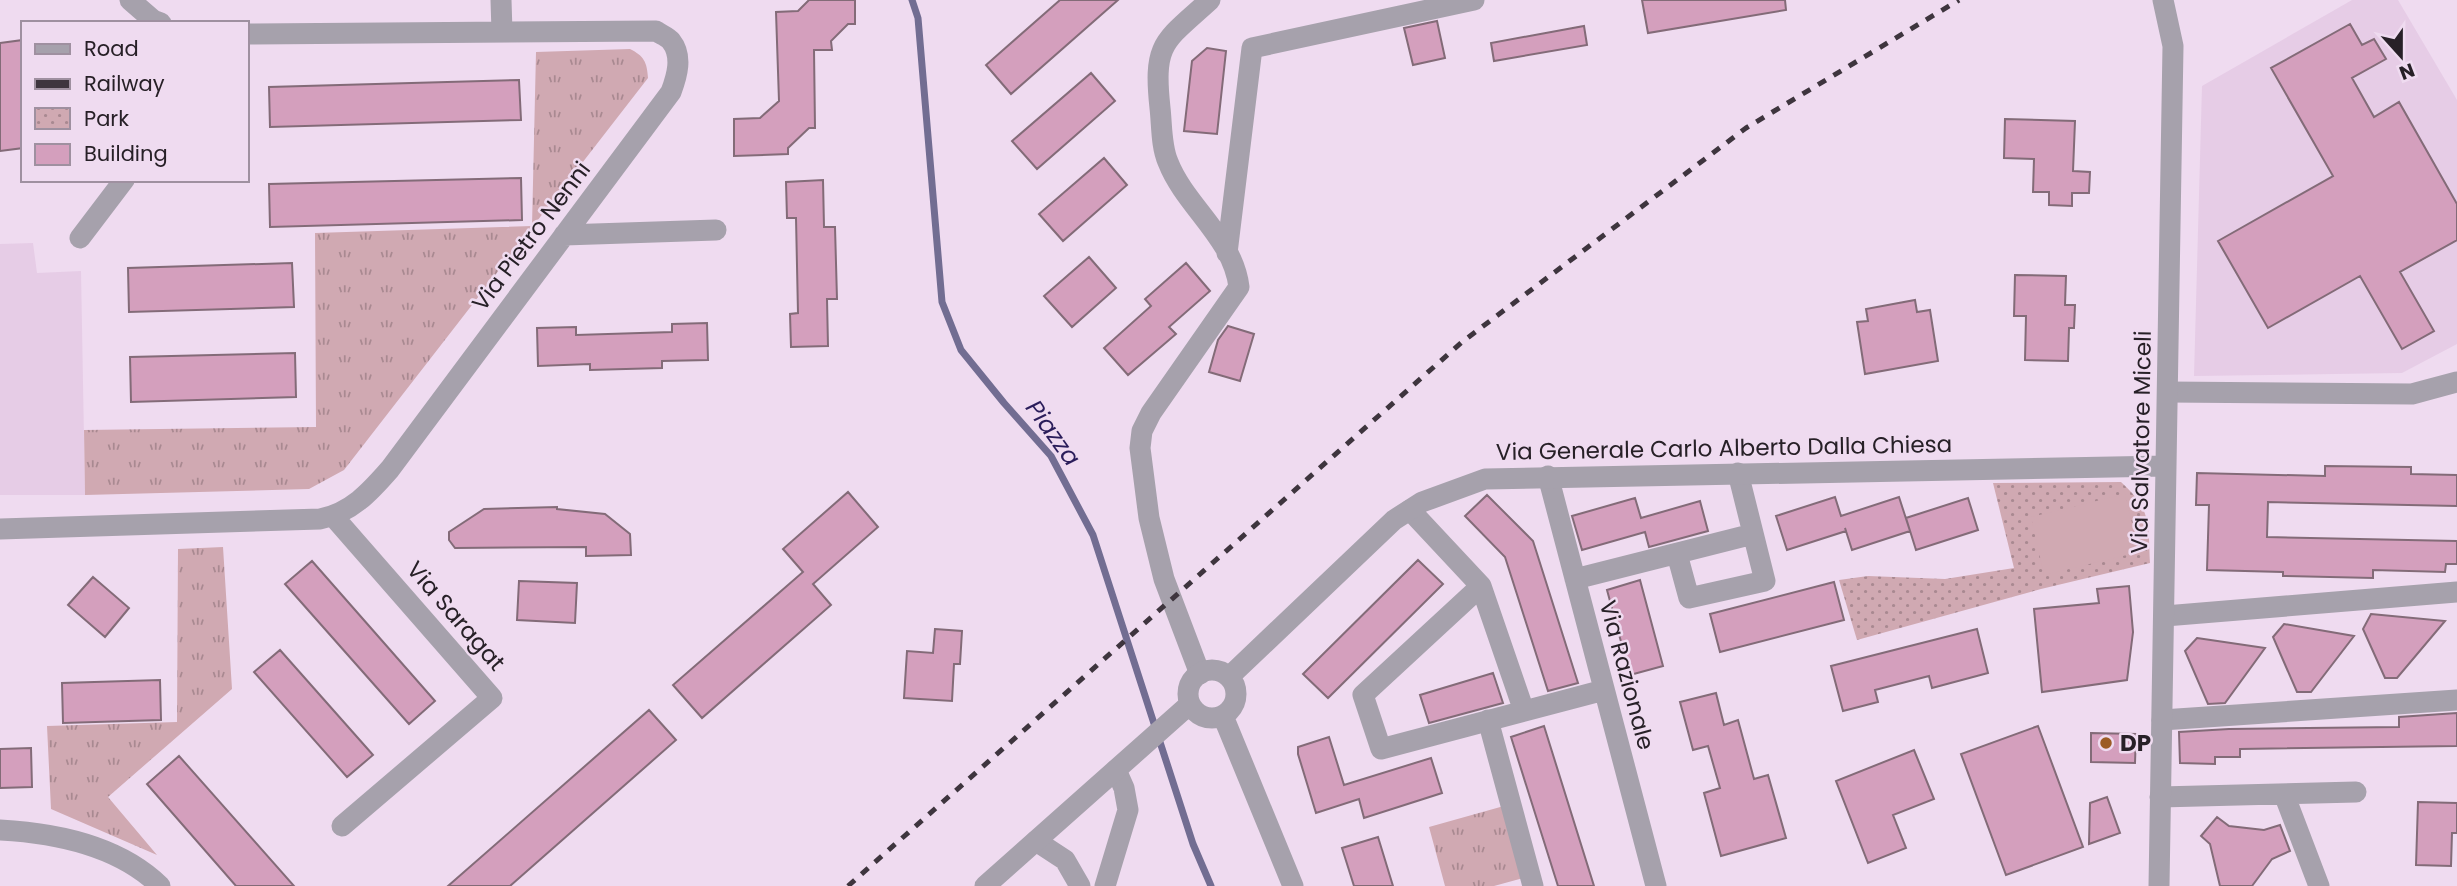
<svg xmlns="http://www.w3.org/2000/svg" width="2457" height="886" viewBox="0 0 2457 886" font-family="Poppins,sans-serif">
	<style>
		.built { fill: #e6cce6 }
		.grass { fill: url(#grass-tufts) }
		.park { fill: url(#park-dots) }
		.garden { fill: #d0a9b2 }
		.lines { fill: none; stroke-linecap: round; stroke-linejoin: round }
		.stream { stroke: #726d92; stroke-width: 7 }
		.building { fill: #d49fbd; stroke: #836b78; stroke-width: 2 }
		.minor { stroke: #a6a1ac; stroke-width: 21 }
		.tertiary { stroke: #a6a1ac; stroke-width: 21 }
		.rail { stroke: #3e353e; stroke-width: 5; stroke-dasharray: 9 9; stroke-linecap: butt }
		.poi-dot { fill: #9c5c25; stroke: #efdbf0; stroke-width: 2.5 }
		.labels { text-anchor: middle; stroke-width: 5; stroke-linejoin: round; paint-order: stroke }
		.street-label { font-size: 23px; fill: #272027; stroke: #efdbf0 }
		.poi-label { font-size: 23px; font-weight: bold; fill: #272027; stroke: #efdbf0; text-anchor: start }
		.water-label { font-size: 24px; font-style: italic; fill: #2a1d5a; stroke: #efdbf0 }
	</style>
	<defs>
		<pattern id="grass-tufts" width="24" height="20" patternUnits="userSpaceOnUse" patternTransform="scale(1.75)"><rect width="24" height="20" fill="#d0a9b2"/><path d="M3 7l-1-3M5 7V3M7 7l1-3M15 17l-1-3M17 17v-4M19 17l1-3" fill="none" stroke="#a98991"/></pattern>
		<pattern id="park-dots" width="8" height="8" patternUnits="userSpaceOnUse" patternTransform="scale(1.75)"><rect width="8" height="8" fill="#d0a9b2"/><path d="M2 2h.1M6 6h.1" fill="none" stroke="#a98991" stroke-width="1.8" stroke-linecap="round"/></pattern>
	</defs>
	<rect width="100%" height="100%" fill="#efdbf0"/>
	<!-- built -->
	<path class="built" d="M2352,0H2398L2457,100V344L2402,373L2194,376L2202,86Z
		M33,243L37,273L81,271L85,495H0V244Z"/>
	<!-- grass -->
	<path class="grass" d="M630,49C644,56 647,62 648,78L344,470L309,489L85,495L84,430L316,427L315,233L532,226L536,52Z
		M223,547L232,689L108,797L157,855L51,809L47,726L177,722L178,549Z
		M1511,804L1531,876L1494,886H1445L1429,827Z"/>
	<!-- park -->
	<path class="park" d="M2121,482C2152,510 2148,524 2150,563L2041,589L1857,640L1839,580L1868,576L1945,579L2014,568L1993,483Z"/>
	<!-- garden -->
	<path class="garden" d="M2125,494L2139,552L2044,575L2031,517Z"/>
	<g class="lines">
		<!-- stream -->
		<path class="stream" d="M912,0L918,18L942,302L961,350L1004,403L1051,456L1093,535L1193,844L1211,886"/>
	</g>
	<!-- building -->
	<path class="building" d="M809,0H855V24H848L831,41L832,50H814L815,128H809L788,148V154L734,156V119L760,118L779,101L776,12L798,11Z
		M1060,0H1118L1011,94L986,65Z
		M1642,0H1785L1786,10L1648,33Z
		M1437,21L1445,58L1413,65L1404,28Z
		M2350,24L2362,45L2374,39L2386,59L2352,78L2374,117L2399,102L2457,204V240L2400,272L2434,331L2402,349L2360,276L2268,328L2218,241L2333,176L2271,68Z
		M1584,26L1587,45L1494,61L1491,43Z
		M23,40V148L0,151V43Z
		M1207,48L1226,51L1217,134L1184,131L1192,61Z
		M1091,73L1115,101L1037,169L1012,141Z
		M519,80L521,120L270,127L269,87Z
		M2005,119L2075,121L2073,171L2090,172L2089,193H2072V206L2049,205V192H2033L2034,159L2004,158Z
		M1104,158L1127,185L1063,241L1039,214Z
		M521,178L522,220L270,227L269,184Z
		M823,180L824,227H835L837,299H827L828,346L791,347L790,314L798,313L796,218H787L786,182Z
		M1089,257L1116,288L1072,327L1044,296Z
		M292,263L294,307L129,312L128,268Z
		M1186,263L1210,291L1169,327L1176,334L1128,375L1104,348L1151,306L1145,299Z
		M2015,275L2066,276L2065,305H2075L2074,328H2069L2068,361L2025,360L2026,316H2014Z
		M1915,300L1917,312L1930,310L1938,361L1865,374L1857,322L1868,321L1866,309Z
		M707,323L708,360L662,361V368L590,370V364L538,366L537,328L576,327V335L672,332V324Z
		M1228,326L1254,334L1240,381L1209,372L1218,340Z
		M295,353L296,397L131,402L130,357Z
		M2325,466L2411,467V474L2457,475V506L2268,502L2267,537L2457,541V564H2446L2445,572L2373,570V578L2283,576V572L2207,570L2209,505H2196L2197,473L2325,476Z
		M848,492L878,527L813,584L831,605L702,718L673,685L803,572L783,549Z
		M1487,495L1533,541L1578,683L1548,691L1505,557L1465,516Z
		M1835,497L1841,516L1899,497L1910,531L1852,550L1845,528L1846,531L1787,550L1776,516Z
		M1635,498L1641,518L1700,501L1708,531L1649,547L1645,532L1582,550L1572,516Z
		M1968,498L1978,530L1916,550L1906,518Z
		M557,507V509L605,514L630,534L631,555L586,556V547L455,548L449,540V532L484,509Z
		M1418,560L1443,584L1328,698L1303,674Z
		M312,561L435,701L409,724L285,584Z
		M93,577L129,608L105,637L68,605Z
		M1640,580L1663,666L1630,675L1607,590Z
		M519,581L577,583L575,623L517,620Z
		M1834,582L1844,620L1720,652L1710,614Z
		M2129,586L2133,632L2127,680L2042,692L2034,609L2099,603L2097,589Z
		M2371,614L2445,621L2397,678H2385L2363,629Z
		M2284,624L2354,636L2311,692H2297L2273,637Z
		M935,629L962,631L960,664H954L952,701L904,698L907,651L933,653Z
		M1977,629L1988,673L1932,688L1929,676L1875,690L1878,702L1843,711L1831,666Z
		M2197,638L2265,648L2225,703L2208,704L2185,651Z
		M280,650L373,755L347,777L254,672Z
		M1493,673L1503,703L1429,723L1420,695Z
		M160,680L161,720L63,723L62,683Z
		M1716,693L1724,725L1738,720L1754,779L1768,775L1786,838L1721,856L1704,793L1720,788L1708,746L1693,750L1680,702Z
		M649,710L676,740L510,886H448Z
		M2457,713V746L2240,749V757H2215V764L2180,763L2179,732L2229,729L2399,727V717Z
		M1544,726L1594,886H1558L1511,737Z
		M2038,726L2083,847L2006,875L1961,754Z
		M2091,733L2136,734L2135,763L2091,762Z
		M1329,737L1344,785L1431,758L1442,793L1364,818L1359,799L1316,813L1298,754V747Z
		M31,748L32,787L0,788V749Z
		M1914,750L1934,799L1893,815L1906,848L1868,863L1836,781Z
		M179,756L294,886H236L147,784Z
		M2107,797L2120,833L2089,844L2090,803Z
		M2418,802L2457,803V833H2452L2451,866L2416,865Z
		M2217,817L2229,826L2264,830L2280,825L2290,851L2272,859L2252,886H2220L2210,844L2201,836Z
		M1378,837L1393,886H1354L1342,848Z"/>
	<g class="lines">
		<!-- minor -->
		<path class="minor" d="M130,0L153,20L161,23
			M501,0L502,32
			M564,235L716,230
			M80,238L124,180
			M1227,253L1252,48L1474,0
			M2168,392L2412,394L2457,382
			M1548,476L1656,886
			M1410,510L1481,586L1524,711
			M333,516L492,698L342,826
			M0,529L320,519C351,513 370,492 390,469L671,92C677,76 683,56 671,41C668,37 660,34 656,31L247,34
			M1677,554L1689,598L1765,581L1738,473
			M1575,579L1753,534
			M1481,586L1363,695L1381,749L1604,690
			M2165,616L2457,592
			M1200,674L1164,579L1149,518L1140,448L1142,431L1151,413L1239,287C1233,237 1185,206 1168,162C1161,146 1162,125 1160,108C1153,42 1164,42 1210,0
			M1488,720L1533,886
			M2162,720L2457,700
			M2284,794L2319,886
			M2160,797L2356,792
			M0,830C56,833 118,845 160,886
			M1036,841L1065,860L1080,886
			M1105,886L1128,810L1124,788L1116,770"/>
		<!-- tertiary -->
		<path class="tertiary" d="M1188 694a24 24 0 1 1 48 0a24 24 0 1 1-48 0Z
			M1229,677L1394,520L1422,502L1485,479L2166,466
			M1223,716L1293,886
			M985,886L1190,704
			M2159,886L2173,46L2163,0"/>
		<!-- rail -->
		<path class="rail" d="M848,886L1462,342L1746,128L1959,0"/>
	</g>
	<!-- markers -->
	<circle class="poi-dot" cx="2106" cy="743" r="7"/>
	<g class="labels">
		<!-- street labels -->
		<g class="street-label">
			<text transform="translate(531 236) rotate(-53)" y="8">Via Pietro Nenni</text>
			<text transform="translate(2141 442) rotate(-89)" y="8">Via Salvatore Miceli</text>
			<text transform="translate(1724 448) rotate(-1)" y="8">Via Generale Carlo Alberto Dalla Chiesa</text>
			<text transform="translate(456 616) rotate(49)" y="8">Via Saragat</text>
			<text transform="translate(1627 675) rotate(75)" y="8">Via Razionale</text>
		</g>
		<!-- poi labels -->
		<g class="poi-label">
			<text x="2120" y="751">DP</text>
		</g>
		<!-- water labels -->
		<g class="water-label">
			<text transform="translate(1053 433) rotate(54)" y="8">Piazza</text>
		</g>
	</g>
	<!-- legend -->
	<rect x="21" y="21" width="228" height="161" fill="#efdbf0" stroke="#9f90a0" stroke-width="2"/>
	<rect x="35" y="44" width="35" height="10" fill="#a6a1ac" stroke="#9f90a0" stroke-width="2"/>
	<text x="84" y="56" font-size="21" fill="#272027">Road</text>
	<rect x="35" y="79" width="35" height="10" fill="#3e353e" stroke="#9f90a0" stroke-width="2"/>
	<text x="84" y="91" font-size="21" fill="#272027">Railway</text>
	<rect x="35" y="108" width="35" height="21" fill="url(#park-dots)" stroke="#9f90a0" stroke-width="2"/>
	<text x="84" y="126" font-size="21" fill="#272027">Park</text>
	<rect x="35" y="144" width="35" height="21" fill="#d49fbd" stroke="#9f90a0" stroke-width="2"/>
	<text x="84" y="161" font-size="21" fill="#272027">Building</text>
	<!-- north arrow -->
	<g transform="translate(2401 56) rotate(159)" stroke="#efdbf0" stroke-width="5" paint-order="stroke">
	<path d="M0-5L12 26L0 18L-12 26Z" fill="#272027"/>
	<text y="-10" font-size="19" font-weight="bold" text-anchor="middle" fill="#272027">N</text>
	</g>
</svg>
